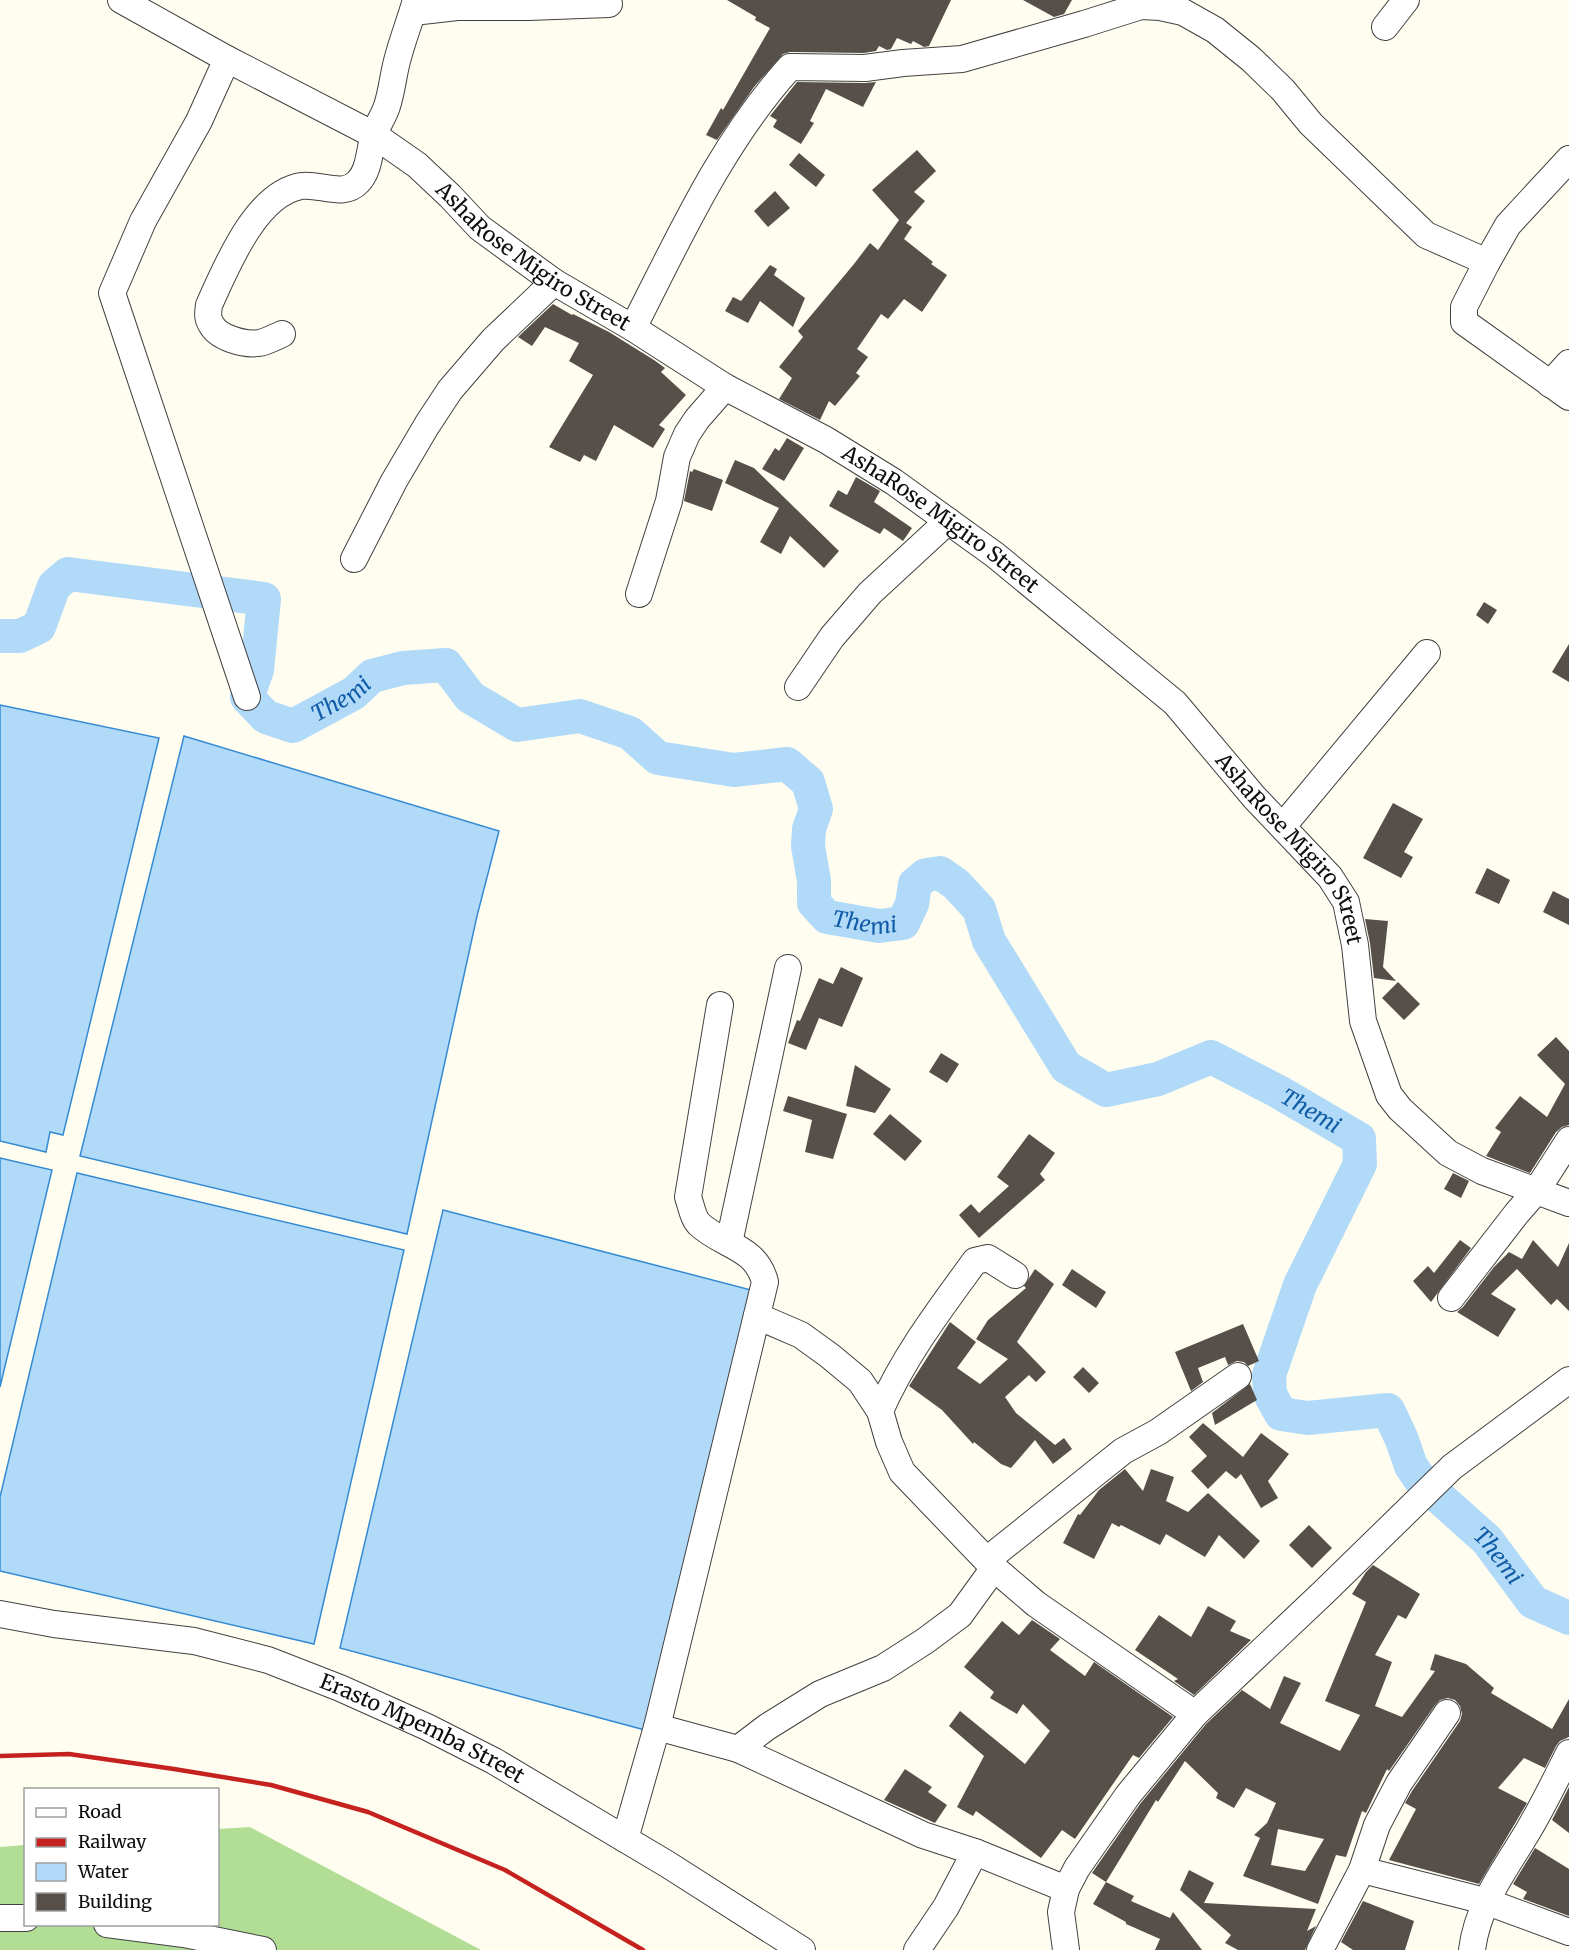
<svg xmlns="http://www.w3.org/2000/svg" width="1569" height="1950" viewBox="0 0 1569 1950" font-family="Merriweather,serif">
	<style>
		.forest { fill: #b1dd95 }
		.water { fill: #b1daf9; stroke: #348bd3; stroke-width: 1.5 }
		.lines { fill: none; stroke-linecap: round; stroke-linejoin: round }
		.river { stroke: #b1daf9; stroke-width: 34 }
		.building { fill: #57504a; fill-rule: evenodd }
		.minor-casing { stroke: #414141; stroke-width: 28 }
		.minor { stroke: #fff; stroke-width: 26 }
		.rail { stroke: #c5211f; stroke-width: 4.5 }
		.labels { text-anchor: middle; stroke-width: 6; stroke-linejoin: round; paint-order: stroke }
		.street-label { font-size: 21px; fill: #0e0e0e; stroke: #fff }
		.water-label { font-size: 22px; font-style: italic; fill: #115ca6; stroke: #fff }
	</style>
	<rect width="100%" height="100%" fill="#fffdef"/>
	<!-- forest -->
	<path class="forest" d="M250,1827L481,1950H0V1847L25,1845L26,1924H218V1829Z"/>
	<!-- water -->
	<path class="water" d="M0,705L159,738L63,1135L50,1132L46,1152L0,1141Z
		M184,736L499,831L477,916L407,1234L80,1156Z
		M0,1158L52,1170L0,1387Z
		M77,1173L404,1250L314,1644L0,1571V1497Z
		M443,1210L751,1290L645,1730L340,1648Z"/>
	<g class="lines">
		<!-- river -->
		<path class="river" id="s1" d="M0,636H20L39,627L54,586L68,574L264,599L257,670L247,697L266,717L293,726L354,693L372,676L403,668L446,665L470,697L517,725L580,716L630,733L658,758L734,770L787,764L808,782L816,809L809,829L808,846L814,881V903L827,917L879,926L903,923L912,904L915,884L926,875L940,873L956,884L979,909L989,941L1066,1067L1106,1090L1158,1079L1211,1057L1279,1092L1359,1139L1360,1164L1300,1285L1269,1375L1270,1394L1281,1414L1308,1418L1388,1410L1402,1440L1411,1466L1422,1482L1487,1540L1533,1602L1569,1618"/>
	</g>
	<!-- building -->
	<path class="building" d="M727,0H951L929,46L924,47L913,41L911,44L897,38L891,49L887,50L879,46L876,51L864,53L790,52L783,54L754,87L717,140L706,135L721,108L723,110L770,28L755,20L756,17Z
		M1023,0H1072L1064,14L1054,17Z
		M797,82L865,83L876,82L863,107L826,89L810,121L814,123L801,144L773,127L777,120L770,116Z
		M917,150L936,171L914,192L925,201L906,223L912,227L904,239L933,262L931,264L947,275L922,312L904,299L888,319L881,314L857,349L868,357L856,373L860,376L835,406L829,401L820,420L779,399L792,378L779,367L803,337L798,331L854,264L870,243L878,250L899,220L872,190Z
		M799,153L825,175L816,187L789,165Z
		M775,191L790,208L768,227L754,211Z
		M770,265L777,269L774,275L805,298L793,327L760,301L748,323L725,311L733,297L741,301Z
		M553,304L572,315L573,314L609,332L654,360L665,368L661,372L686,395L659,425L665,429L653,448L614,425L596,461L584,455L580,462L549,447L593,375L569,361L579,343L545,327L532,346L518,337Z
		M787,438L804,448L784,481L762,469L775,448L779,451Z
		M735,460L754,468L839,551L824,568L790,536L781,554L760,542L779,508L725,483Z
		M694,469L723,480L712,511L684,501L690,471L692,472Z
		M856,477L880,491L874,502L912,528L903,541L884,528L880,534L829,506L838,490L847,495Z
		M1484,602L1497,610L1488,624L1476,615Z
		M1569,644V682L1552,672Z
		M1393,803L1423,819L1404,852L1413,857L1401,878L1363,858Z
		M1487,868L1510,880L1499,904L1475,893Z
		M1553,891L1569,899V925L1543,912Z
		M1365,919L1388,921L1383,967L1396,981L1374,978L1370,943Z
		M841,967L863,978L842,1027L819,1018L806,1050L788,1043L797,1020L800,1021L819,978L833,984Z
		M1398,982L1420,1004L1404,1020L1382,998Z
		M1556,1037L1569,1051V1125L1562,1127L1556,1132L1530,1173L1486,1156L1501,1132L1495,1128L1520,1096L1547,1117L1565,1084L1537,1055Z
		M941,1053L959,1064L947,1083L929,1072Z
		M855,1065L891,1089L875,1113L846,1106Z
		M788,1096L847,1114L833,1159L805,1152L812,1120L783,1111Z
		M890,1114L922,1141L905,1161L873,1134Z
		M1029,1134L1055,1153L1040,1174L1045,1180L979,1238L959,1215L971,1204L979,1213L1009,1186L997,1177Z
		M1453,1173L1469,1181L1461,1198L1444,1189Z
		M1460,1240L1471,1248L1431,1302L1413,1281L1428,1266L1434,1273Z
		M1533,1240L1558,1267L1569,1243V1311L1557,1299L1551,1305L1517,1269L1491,1294L1516,1309L1498,1337L1457,1312L1463,1307L1494,1267L1509,1252L1522,1259Z
		M1035,1269L1054,1284L1017,1342L1046,1372L1036,1382L1029,1375L1005,1397L1016,1413L1055,1445L1064,1438L1072,1449L1053,1464L1035,1440L1011,1468L1001,1464L974,1442L973,1444L942,1410L909,1386L950,1322L976,1342L957,1368L980,1384L1008,1359L976,1339L988,1320L1026,1288L1024,1286Z
		M1072,1269L1106,1292L1096,1308L1062,1285Z
		M1243,1324L1259,1361L1248,1366L1244,1362L1237,1361L1228,1365L1225,1357L1198,1368L1203,1382L1191,1391L1175,1352Z
		M1083,1367L1099,1383L1089,1393L1073,1377Z
		M1250,1384L1257,1400L1215,1425L1212,1413Z
		M1203,1423L1243,1457L1261,1433L1289,1454L1268,1481L1278,1498L1261,1508L1241,1474L1236,1479L1226,1471L1208,1489L1191,1471L1207,1456L1189,1437Z
		M1125,1469L1143,1491L1151,1469L1174,1477L1166,1501L1188,1512L1208,1493L1260,1541L1244,1559L1219,1535L1205,1557L1166,1534L1160,1545L1121,1525L1119,1527L1112,1523L1094,1559L1063,1543L1078,1514L1080,1515L1099,1490Z
		M1309,1525L1332,1548L1312,1568L1289,1545Z
		M1373,1565L1420,1594L1406,1619L1398,1615L1375,1655L1392,1662L1375,1706L1402,1717L1435,1671L1430,1670L1435,1654L1466,1664L1494,1688L1491,1693L1552,1729L1569,1699V1737L1560,1741L1556,1746L1545,1768L1524,1758L1498,1788L1527,1803L1479,1884L1389,1860L1416,1809L1405,1803L1412,1791L1460,1721L1462,1714L1460,1706L1455,1700L1448,1698L1440,1700L1435,1705L1389,1771L1387,1769L1366,1813L1362,1811L1346,1857L1336,1855L1318,1904L1243,1876L1260,1838L1254,1835L1267,1823L1276,1803L1246,1788L1234,1808L1216,1798L1218,1793L1185,1761L1158,1802L1156,1800L1106,1882L1092,1873L1140,1804L1206,1724L1242,1690L1270,1709L1284,1676L1301,1683L1280,1723L1340,1751L1360,1715L1325,1701L1366,1602L1352,1594L1366,1572ZM1278,1829L1324,1839L1305,1871L1271,1865Z
		M1208,1606L1236,1621L1230,1631L1251,1640L1194,1695L1174,1681L1178,1679L1135,1650L1159,1615L1191,1637Z
		M1032,1620L1060,1639L1050,1650L1085,1676L1094,1662L1173,1717L1139,1758L1133,1755L1075,1839L1062,1830L1041,1858L976,1811L973,1816L957,1807L984,1756L949,1726L960,1711L1025,1764L1050,1731L1023,1704L1017,1714L990,1698L994,1692L964,1667L1002,1621L1019,1635Z
		M905,1769L932,1787L928,1792L947,1805L935,1823L884,1800Z
		M1569,1787V1833L1552,1820Z
		M1535,1848L1569,1869V1916L1523,1899L1527,1892L1513,1884Z
		M1189,1870L1214,1883L1204,1903L1316,1909L1307,1931L1316,1926L1305,1950H1238L1225,1943L1231,1935L1180,1890Z
		M1106,1882L1134,1896L1131,1901L1170,1918L1173,1912L1202,1950H1155L1160,1939L1126,1924V1922L1093,1904Z
		M1363,1901L1414,1921L1405,1950H1353L1341,1942Z"/>
	<g class="lines">
		<defs>
			<g id="minor">
				<path id="s2" d="M121,0L227,59L374,135L417,165L450,196L480,228L554,282L633,328L725,387L826,440L894,482L995,555L1175,703L1254,797L1330,877L1346,902L1355,945L1363,1021L1389,1095L1400,1109L1448,1153L1482,1171L1569,1203"/>
				<path d="M413,12L457,7H528L609,4"/>
				<path d="M1385,27L1406,0"/>
				<path d="M227,59L199,121L143,221L112,293L247,697"/>
				<path d="M1569,159L1508,225L1487,262L1464,307V322L1569,397"/>
				<path d="M633,328C679,238 722,142 790,67L865,68L903,63L962,59L1084,24L1141,6L1160,7L1183,12L1215,30L1251,59L1283,90L1311,124L1426,235L1487,262"/>
				<path d="M282,334C275,337 266,342 259,343C244,345 218,338 211,324C207,318 208,312 209,305C226,268 255,194 301,186C320,183 343,198 358,182C370,170 369,150 374,135C377,125 384,116 387,106C392,91 393,76 397,61C402,41 410,21 416,0"/>
				<path d="M1550,384L1569,363"/>
				<path d="M354,559L394,481L427,425L450,390L493,340L554,282"/>
				<path d="M639,594L669,501L677,457L687,434L697,419L725,387"/>
				<path d="M798,687L832,637L870,593L948,521"/>
				<path d="M1283,826L1427,653"/>
				<path d="M729,1243L788,968"/>
				<path d="M1451,1298L1517,1213L1537,1190L1569,1140"/>
				<path d="M757,1316L801,1335L830,1356L860,1381L880,1411L889,1442L902,1472L994,1568L1036,1604L1195,1714"/>
				<path d="M880,1411C904,1356 940,1309 975,1261L988,1258L1015,1275"/>
				<path d="M987,1560L1123,1451L1158,1432L1238,1376"/>
				<path id="s3" d="M0,1614L54,1624L194,1641L268,1660L340,1688L427,1727L494,1761L667,1864L802,1950"/>
				<path d="M657,1727L738,1749L923,1835L975,1852L1066,1889"/>
				<path d="M738,1749L767,1727L820,1694L883,1668L925,1641L960,1615L994,1568"/>
				<path d="M625,1839L657,1727L765,1282C756,1246 722,1246 699,1224C693,1218 691,1205 688,1197L720,1005"/>
				<path d="M1362,1870L1485,1901L1569,1932"/>
				<path d="M0,1918H26"/>
				<path d="M107,1924L184,1934L263,1950"/>
				<path d="M917,1950L946,1907L975,1852"/>
				<path d="M1066,1950L1061,1912L1066,1889L1077,1868L1128,1795L1195,1714L1324,1592L1452,1467L1569,1380"/>
				<path d="M1320,1950L1362,1870L1377,1825L1399,1783L1447,1713"/>
				<path d="M1472,1950C1478,1903 1505,1870 1528,1831C1543,1806 1556,1779 1569,1753"/>
			</g>
		</defs>
		<!-- minor casing -->
		<use href="#minor" class="minor-casing"/>
		<!-- minor -->
		<use href="#minor" class="minor"/>
		<!-- rail -->
		<path class="rail" d="M0,1756L69,1754L174,1769L271,1785L368,1812L505,1870L643,1950"/>
	</g>
	<g class="labels">
		<!-- street labels -->
		<g class="street-label">
			<text dy="7" stroke="none"><textPath href="#s2" startOffset="488">AshaRose Migiro Street</textPath></text>
			<text dy="7" stroke="none"><textPath href="#s2" startOffset="974">AshaRose Migiro Street</textPath></text>
			<text dy="7" stroke="none"><textPath href="#s2" startOffset="1460">AshaRose Migiro Street</textPath></text>
			<text dy="7" stroke="none"><textPath href="#s3" startOffset="441">Erasto Mpemba Street</textPath></text>
		</g>
		<!-- water labels -->
		<g class="water-label">
			<text dy="8" stroke="none"><textPath href="#s1" startOffset="512">Themi</textPath></text>
			<text dy="8" stroke="none"><textPath href="#s1" startOffset="1214">Themi</textPath></text>
			<text dy="8" stroke="none"><textPath href="#s1" startOffset="1827">Themi</textPath></text>
			<text dy="8" stroke="none"><textPath href="#s1" startOffset="2474">Themi</textPath></text>
		</g>
	</g>
	<!-- legend -->
	<rect x="24" y="1788" width="195" height="138" fill="#ffffff" stroke="#9f9f9f" stroke-width="1.5"/>
	<rect x="36" y="1808" width="30" height="9" fill="#ffffff" stroke="#9f9f9f" stroke-width="1.5"/>
	<text x="78" y="1818" font-size="18" fill="#0e0e0e">Road</text>
	<rect x="36" y="1838" width="30" height="9" fill="#c5211f" stroke="#9f9f9f" stroke-width="1.5"/>
	<text x="78" y="1848" font-size="18" fill="#0e0e0e">Railway</text>
	<rect x="36" y="1863" width="30" height="18" fill="#b1daf9" stroke="#9f9f9f" stroke-width="1.5"/>
	<text x="78" y="1878" font-size="18" fill="#0e0e0e">Water</text>
	<rect x="36" y="1893" width="30" height="18" fill="#57504a" stroke="#9f9f9f" stroke-width="1.5"/>
	<text x="78" y="1908" font-size="18" fill="#0e0e0e">Building</text>
</svg>
